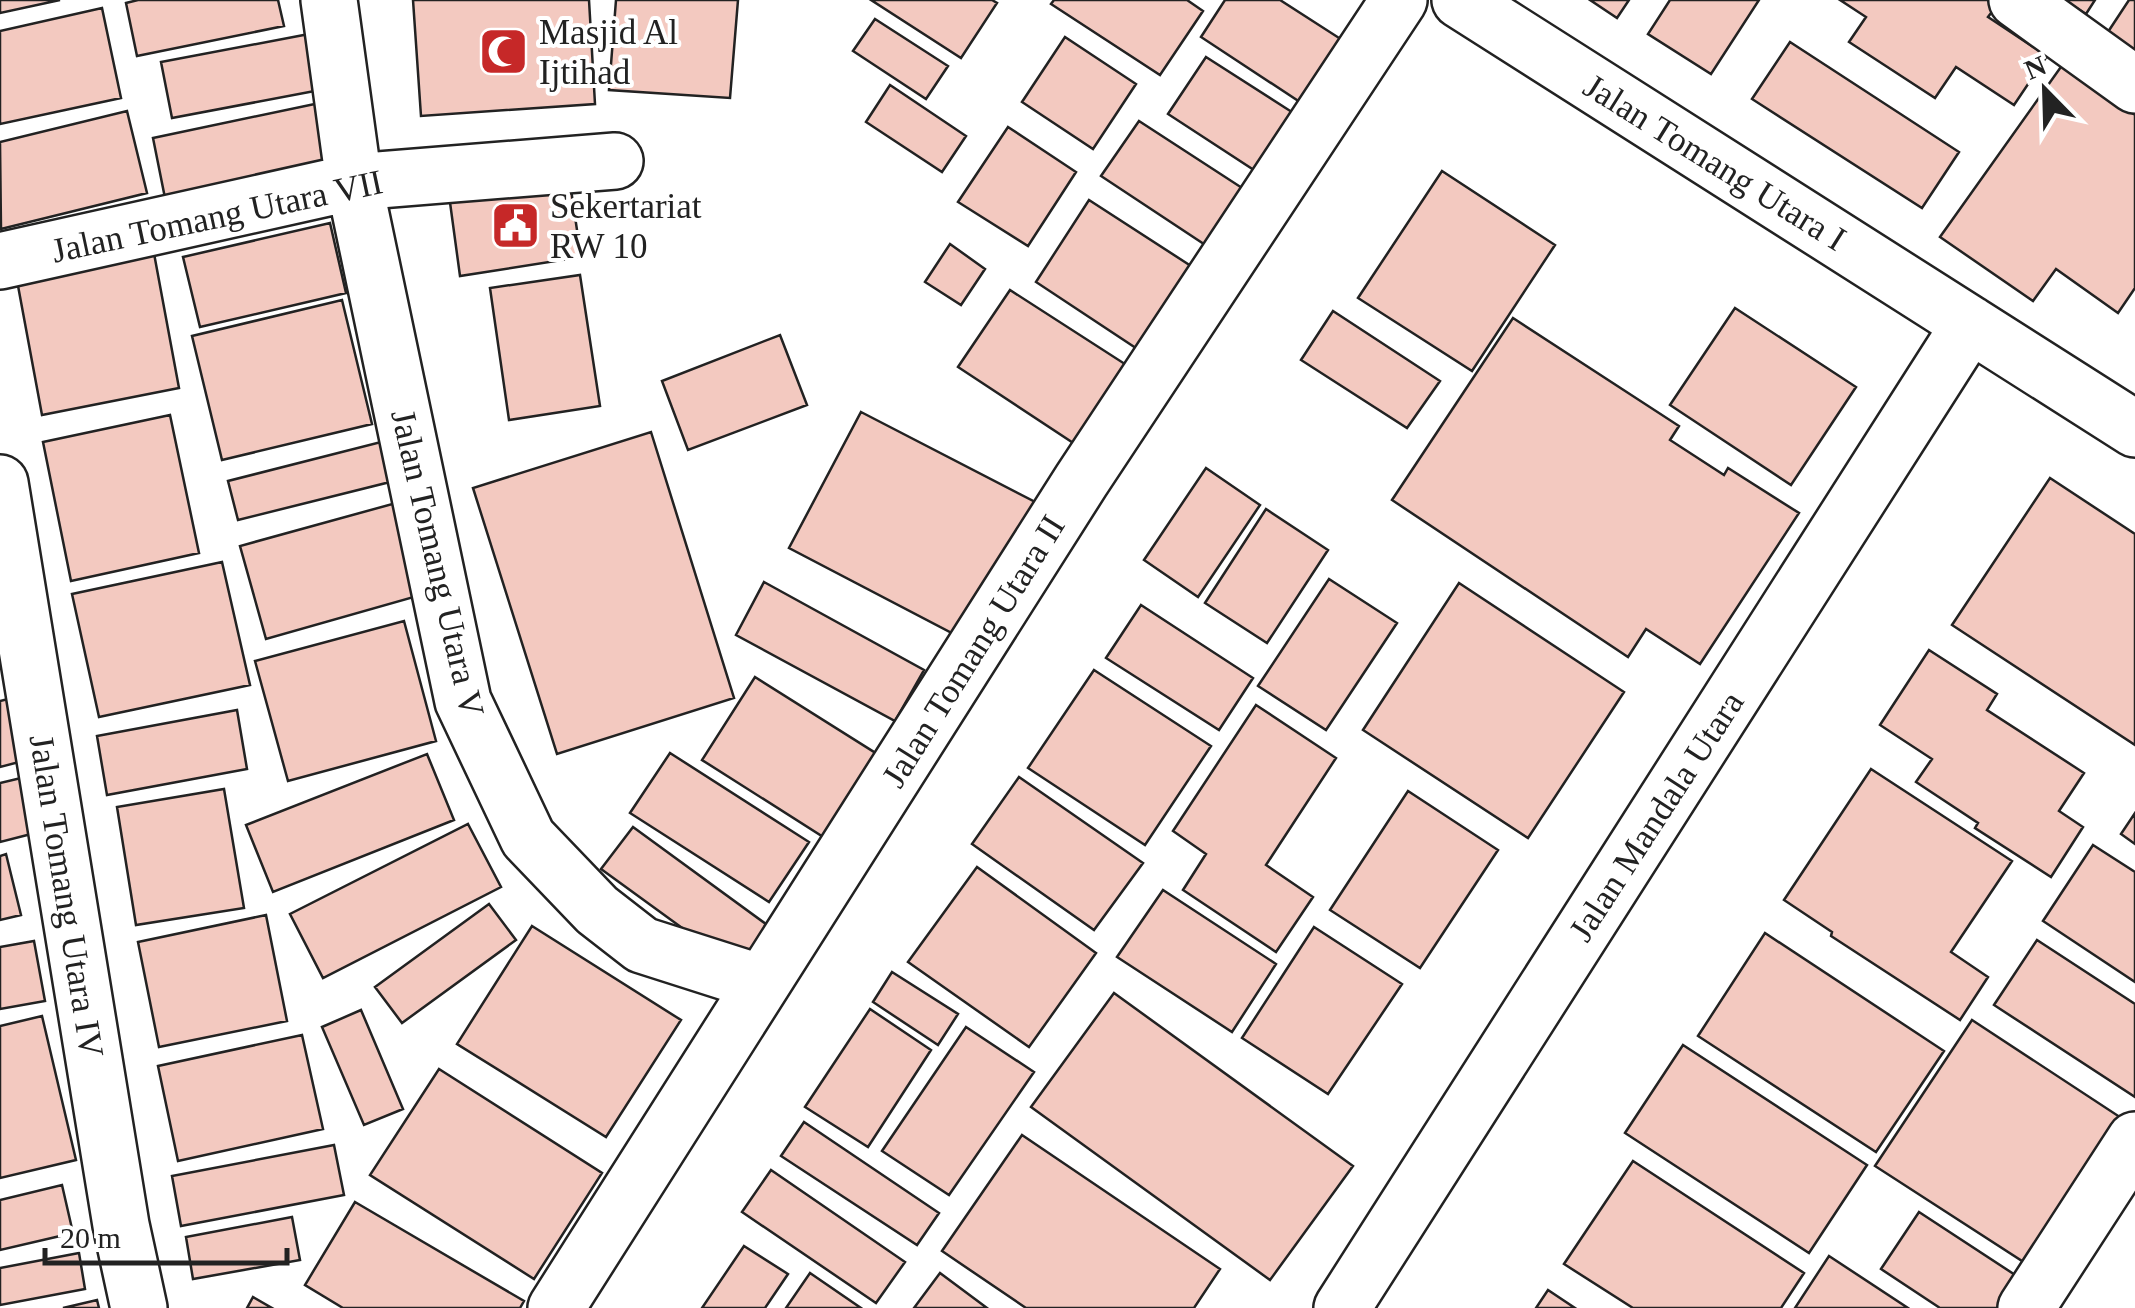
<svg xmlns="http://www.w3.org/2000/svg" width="2135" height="1308" viewBox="0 0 2135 1308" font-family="'Times New Roman',serif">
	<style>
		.building { fill: #f3c9c0; stroke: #222; stroke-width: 2.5 }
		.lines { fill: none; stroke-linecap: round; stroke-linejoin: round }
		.minor-casing { stroke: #222; stroke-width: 60 }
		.tertiary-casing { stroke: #222; stroke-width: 60 }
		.minor { stroke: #fff; stroke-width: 55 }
		.tertiary { stroke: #fff; stroke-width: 55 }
		.labels { text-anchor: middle; stroke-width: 8; stroke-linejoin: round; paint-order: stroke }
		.poi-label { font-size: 35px; fill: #222; stroke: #fff; text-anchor: start }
		.street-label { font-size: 35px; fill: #222; stroke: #fff }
	</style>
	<rect width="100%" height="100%" fill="#fff"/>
	<!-- building -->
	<path class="building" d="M0,0H60L0,13Z
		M138,0H278L284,26L137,56L126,3Z
		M413,0H589L595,104L421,116Z
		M616,0H738L730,98L609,90Z
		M871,0H992L997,3L961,58Z
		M1054,0H1187L1203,11L1160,75L1051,4Z
		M1225,0H1280L1350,45L1309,108L1201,37Z
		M1590,0H1629L1617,18Z
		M1670,0H1759L1711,74L1648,34Z
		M1840,0H2001L1988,17L2047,56L2014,105L1956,67L1935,98L1849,42L1866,17Z
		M2064,0H2095L2086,14Z
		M2129,0H2135V58L2104,38Z
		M102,8L121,98L0,124V31Z
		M875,19L948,66L926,99L853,51Z
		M309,34L320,90L172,118L161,62Z
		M1065,37L1136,84L1093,149L1022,102Z
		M1790,42L1959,152L1922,208L1752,99Z
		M1206,57L1295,114L1257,172L1168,114Z
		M2063,64L2135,115V288L2118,313L2056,269L2033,301L1940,237Z
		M890,85L966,136L942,172L866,122Z
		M329,101L341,161L165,198L153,138Z
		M127,111L147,193L1,229L0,142Z
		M1139,121L1256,197L1219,254L1101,176Z
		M1008,127L1076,172L1028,246L958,202Z
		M1442,171L1555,245L1472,371L1358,298Z
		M569,176L581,257L460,276L449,195Z
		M1089,200L1208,277L1154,360L1036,282Z
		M330,223L346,293L200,327L183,257Z
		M950,244L985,269L961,305L925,282Z
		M153,248L179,388L42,415L16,275Z
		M580,275L600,406L509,420L490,288Z
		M1010,290L1142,375L1090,454L958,367Z
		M342,300L372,424L222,460L192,336Z
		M1735,308L1856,387L1791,485L1670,405Z
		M1333,311L1440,381L1407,428L1301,360Z
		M1513,318L1679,426L1670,440L1724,475L1728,468L1799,513L1700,664L1646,629L1628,657L1392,500Z
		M780,335L807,405L688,450L662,381Z
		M861,412L1043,506L971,643L789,548Z
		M170,415L199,553L71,581L43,442Z
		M651,432L734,698L557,754L473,488Z
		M381,442L390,482L238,520L228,481Z
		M1206,468L1260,505L1198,597L1144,560Z
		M2050,478L2135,534V745L1952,625Z
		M396,503L421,595L266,639L240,546Z
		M1266,509L1328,550L1267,643L1205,603Z
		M222,562L250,685L99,717L72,594Z
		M1329,579L1397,623L1326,730L1258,686Z
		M764,582L924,670L895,721L736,635Z
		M1459,583L1624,692L1528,838L1363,730Z
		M1141,605L1253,678L1219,730L1106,658Z
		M404,621L436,741L288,781L255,661Z
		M1929,650L1997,694L1987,710L2084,773L2059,811L2083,827L2051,877L1975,828L1978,823L1916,782L1932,759L1880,725Z
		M1094,670L1211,746L1145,845L1028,768Z
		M755,677L893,764L839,847L702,760Z
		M8,699L23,761L0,767V701Z
		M1256,705L1336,758L1266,865L1313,897L1276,952L1183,890L1206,854L1173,831Z
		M237,710L247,769L107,795L97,736Z
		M670,753L809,842L769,902L630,813Z
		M427,754L454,820L273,892L246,825Z
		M1871,769L2012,861L1951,952L1988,977L1960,1020L1831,936L1832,932L1784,900Z
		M1019,777L1143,863L1094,930L972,844Z
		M21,778L35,833L0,842V783Z
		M224,789L244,908L136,925L117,807Z
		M1408,791L1498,850L1420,968L1330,910Z
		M2135,813V844L2121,834Z
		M468,824L501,887L323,978L290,914Z
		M633,827L770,927L740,970L601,869Z
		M2093,845L2135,872V982L2043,921Z
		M6,854L21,915L0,920V856Z
		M977,867L1096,953L1029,1047L908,962Z
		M1163,890L1276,964L1232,1032L1117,957Z
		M489,904L516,940L402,1023L375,987Z
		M266,915L287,1021L159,1047L138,942Z
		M532,926L681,1020L606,1137L457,1044Z
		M1314,927L1402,984L1328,1094L1242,1038Z
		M1765,933L1944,1051L1876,1152L1698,1036Z
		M2037,940L2135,1004V1097L1994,1005Z
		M34,941L45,1001L0,1009V947Z
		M892,972L958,1014L938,1045L873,1002Z
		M1114,993L1353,1166L1270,1280L1031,1107Z
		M870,1009L931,1050L868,1147L805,1107Z
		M361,1010L403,1109L364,1125L322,1027Z
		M42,1016L76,1160L0,1178V1026Z
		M1972,1020L2132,1125L2036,1270L1875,1166Z
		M966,1027L1034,1072L949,1195L882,1151Z
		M302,1035L323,1129L178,1161L158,1066Z
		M1683,1045L1867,1165L1809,1253L1625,1133Z
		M439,1069L602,1173L534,1279L370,1175Z
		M804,1122L939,1213L917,1245L781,1156Z
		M1022,1135L1220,1269L1194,1308H1026L942,1251Z
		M334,1145L344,1195L181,1226L172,1176Z
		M1633,1161L1804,1273L1781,1308H1633L1564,1264Z
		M771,1170L905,1262L876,1303L742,1212Z
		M62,1185L73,1233L0,1250V1200Z
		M355,1202L524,1301L520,1308H343L305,1285Z
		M1919,1212L2032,1286L2018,1308H1940L1881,1269Z
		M292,1217L300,1260L193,1279L186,1237Z
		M744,1246L788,1274L765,1308H702Z
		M79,1253L85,1289L0,1305V1268Z
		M1829,1256L1908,1308H1795Z
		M810,1273L861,1308H786Z
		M940,1273L987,1308H914Z
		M1548,1290L1575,1308H1536Z
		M253,1297L272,1308H247Z
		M97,1300L99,1308H63Z"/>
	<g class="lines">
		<defs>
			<path id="minor" d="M329,0L354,182L463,701L528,838L597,910L642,945L761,983
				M2017,0L2135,85
				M0,261L354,182L615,161
				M0,483L121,1225L139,1308
				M556,1308L1081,481L1399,0
				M2026,1308L2135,1140"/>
			<path id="tertiary" d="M1460,0L2135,429
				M1342,1308L1970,324"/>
		</defs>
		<!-- minor casing -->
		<use href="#minor" class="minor-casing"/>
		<!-- tertiary casing -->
		<use href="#tertiary" class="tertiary-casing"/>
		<!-- minor -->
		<use href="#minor" class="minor"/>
		<!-- tertiary -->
		<use href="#tertiary" class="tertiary"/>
	</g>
	<!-- icons -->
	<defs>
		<symbol id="mosque-square" viewBox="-11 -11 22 22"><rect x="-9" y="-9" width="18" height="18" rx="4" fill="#c62828" stroke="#fff"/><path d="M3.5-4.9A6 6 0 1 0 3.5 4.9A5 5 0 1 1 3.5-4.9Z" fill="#fff"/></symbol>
		<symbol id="civic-square" viewBox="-11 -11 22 22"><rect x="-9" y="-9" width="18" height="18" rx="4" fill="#c62828" stroke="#fff"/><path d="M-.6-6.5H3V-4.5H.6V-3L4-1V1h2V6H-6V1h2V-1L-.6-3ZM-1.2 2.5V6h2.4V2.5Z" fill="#fff"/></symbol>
	</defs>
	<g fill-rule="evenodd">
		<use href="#mosque-square" x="476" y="24" width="55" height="55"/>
		<use href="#civic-square" x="488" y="198" width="55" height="55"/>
	</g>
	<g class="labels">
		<!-- poi labels -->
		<g class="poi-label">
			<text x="539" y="44">Masjid Al<tspan x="539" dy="40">Ijtihad</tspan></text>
			<text x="550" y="218">Sekertariat<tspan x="550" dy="40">RW 10</tspan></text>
		</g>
		<!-- street labels -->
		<g class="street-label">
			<text transform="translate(1715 162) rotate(32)" y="12">Jalan Tomang Utara I</text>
			<text transform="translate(217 216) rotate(-12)" y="12">Jalan Tomang Utara VII</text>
			<text transform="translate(438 563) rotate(77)" y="12">Jalan Tomang Utara V</text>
			<text transform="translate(973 651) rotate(-58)" y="12">Jalan Tomang Utara II</text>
			<text transform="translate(1656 816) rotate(-57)" y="12">Jalan Mandala Utara</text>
			<text transform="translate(67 896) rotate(81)" y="12">Jalan Tomang Utara IV</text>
		</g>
	</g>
	<!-- north arrow -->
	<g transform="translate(2045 90) rotate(337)" stroke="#ffffff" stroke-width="8" paint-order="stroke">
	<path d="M0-8L18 38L0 25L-18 38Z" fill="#222222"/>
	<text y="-15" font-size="28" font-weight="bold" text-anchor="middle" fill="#222222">N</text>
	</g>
	<!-- scale -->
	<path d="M45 1248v15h242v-15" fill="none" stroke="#222222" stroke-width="5"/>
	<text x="60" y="1248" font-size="30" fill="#222222" stroke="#ffffff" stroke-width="8" paint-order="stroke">20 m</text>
</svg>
